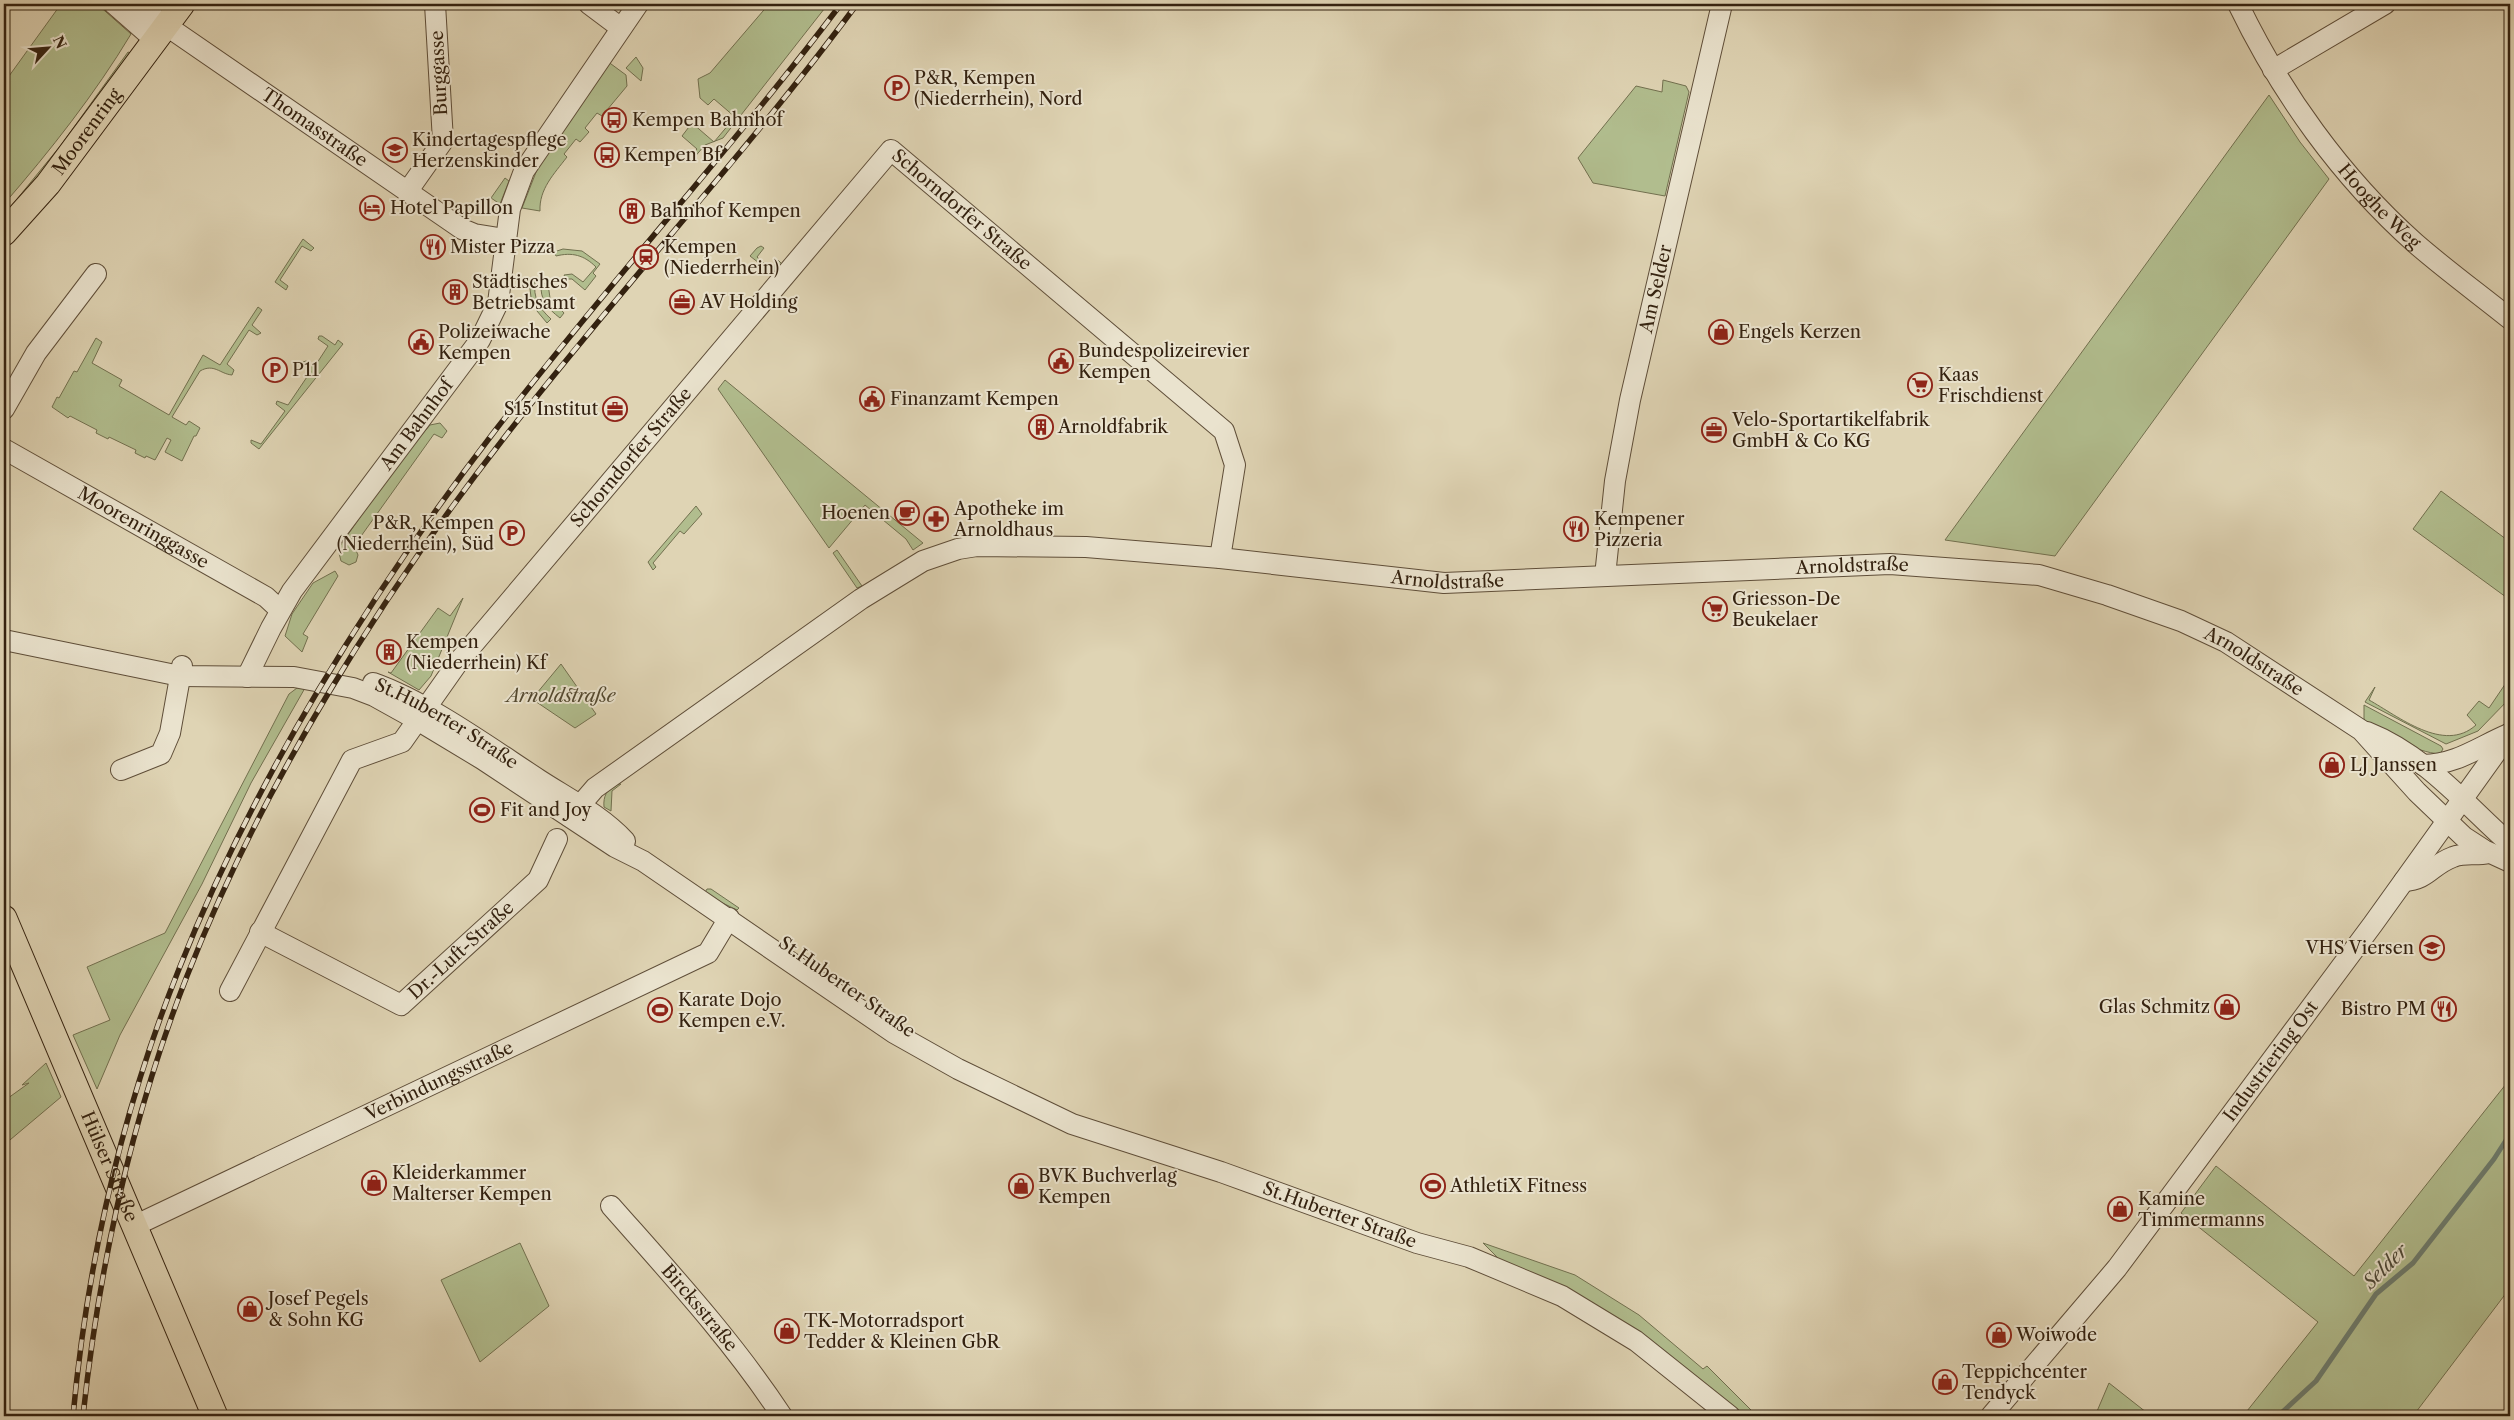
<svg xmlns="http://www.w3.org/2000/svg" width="2514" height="1420" viewBox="0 0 2514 1420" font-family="'Libre Caslon Text',serif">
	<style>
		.green { fill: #b1bd8e; stroke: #72704f }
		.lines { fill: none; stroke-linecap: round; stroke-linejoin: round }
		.stream { stroke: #6d7c6e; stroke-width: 5 }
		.minor-casing { stroke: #5f4e39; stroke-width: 22 }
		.major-casing { stroke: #342210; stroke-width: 27 }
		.minor { stroke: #eae3ce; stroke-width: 20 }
		.major { stroke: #dfd4b4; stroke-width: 25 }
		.rail-casing { stroke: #342210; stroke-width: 5.5 }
		.rail { stroke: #eae3ce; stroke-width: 4; stroke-dasharray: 11; stroke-linecap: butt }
		.labels { text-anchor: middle; stroke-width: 4; stroke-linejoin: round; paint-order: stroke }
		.street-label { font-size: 18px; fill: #342210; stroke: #eae3ce }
		.poi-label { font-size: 18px; fill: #342210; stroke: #eae3ce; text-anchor: start }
		.park-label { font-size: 18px; font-style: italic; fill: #534930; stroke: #eae3ce }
		.water-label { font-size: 19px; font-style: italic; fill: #4c4837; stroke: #eae3ce }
	</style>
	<rect width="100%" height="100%" fill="#dfd4b4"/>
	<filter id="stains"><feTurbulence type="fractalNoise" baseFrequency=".004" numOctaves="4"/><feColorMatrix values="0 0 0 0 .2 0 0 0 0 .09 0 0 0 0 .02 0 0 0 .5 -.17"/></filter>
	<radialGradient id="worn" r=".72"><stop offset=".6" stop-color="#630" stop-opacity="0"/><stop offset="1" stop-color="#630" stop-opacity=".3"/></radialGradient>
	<!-- green -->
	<path class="green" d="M61,4H97L131,34C95,94 50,151 4,204V83Z
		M769,4H828L723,138L705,145L692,160L689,158L697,149L682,136L692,123L714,142L735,117L714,99L708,105L700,98L698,79L710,73Z
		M128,52L133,54L58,158L4,215L61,145Z
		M636,57L643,68L641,81L626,68Z
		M607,61L626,75L627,86L602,116L597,113L585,128L589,132L580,142L576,139L564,154L567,157C554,174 539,189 540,211L522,208L540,162Z
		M1663,80L1686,86L1689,92L1665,196L1593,183L1578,158L1636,86L1662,92Z
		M2269,95L2300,142L2329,179L2055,556L1945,540Z
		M505,178L509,181L500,204L491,198Z
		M303,239L314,248L311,251L302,246L280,280L288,286L286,290L275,282Z
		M761,246L764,248L757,257L770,269L778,260L782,264L773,274L750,256L757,248Z
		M563,249L582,251L600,264L593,273L596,276L585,290L572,279H566L564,275L572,274L583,282L596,267C584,255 572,252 556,256L554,252Z
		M529,281H535C533,298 539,308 551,319L547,323L532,305Z
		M541,283L548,284L550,298L564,313L560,318C547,308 540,300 541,283Z
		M258,307L262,310L252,325L261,333L257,335L249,330L227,364L234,370L232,375C220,374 214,363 200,371L172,417L186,425L189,421L200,428L196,436H194L182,461L165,452L171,440L167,438L155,460L146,456L145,458L135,453L136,450L109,437L108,439L96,433L97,430L70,416L68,418L52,407L57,397L59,398L74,371L77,372L96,338L102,342L92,363L122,380L119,386L169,415L203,355L220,365Z
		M319,336H322L335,345L338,340L343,344L259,449L251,443V440L261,444L285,411L276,404L277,401L288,405L311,371L303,366V362L306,361L315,366L328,346L318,339Z
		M725,380L923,543L913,550L906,539L865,505L829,548L718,389Z
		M440,423L447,431L442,438L434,434L354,546L358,555L356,562L349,565L341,561L338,549L394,468L430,425Z
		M2441,491L2510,542V600L2413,529Z
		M696,506L702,514L684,534L680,531L653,563L656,567L653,570L648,562Z
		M837,550L862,586L857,588L833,553Z
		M335,571L338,576L303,634L308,637L302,652L285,636L292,614L313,583Z
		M463,598L431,676L419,690L388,672L391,673L438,608L450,616Z
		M561,664L596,714L575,728L532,699Z
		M2510,677V698L2478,731L2446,744L2365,702L2375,687L2369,700C2398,716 2444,754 2476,725L2467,715L2479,701L2489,708Z
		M297,688H305L251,783L202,884L120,1035L97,1089L73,1035L110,1020L87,967L165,933L289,694Z
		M2364,705L2441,746L2443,749L2440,754C2414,752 2390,735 2368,723L2364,719Z
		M615,784H621L612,791L611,811L604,807C603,796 607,790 615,784Z
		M707,889H711L739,908L737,910L704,894Z
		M46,1063L61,1097L4,1145V1101L29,1083L22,1085Z
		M2510,1079V1288L2413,1416H2243L2318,1322L2181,1213L2216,1166L2354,1276Z
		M520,1243L549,1306L480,1362L441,1280Z
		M1483,1243L1575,1275L1639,1315L1703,1369L1707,1366L1757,1416H1740L1501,1261Z
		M2109,1383L2151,1416H2095Z"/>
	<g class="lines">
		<!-- stream -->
		<path class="stream" d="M2278,1416L2316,1381L2376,1294L2413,1263L2494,1159L2510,1134"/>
		<defs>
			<g id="minor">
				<path d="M114,4L155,40"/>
				<path id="s1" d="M128,4L145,11L462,229L474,234L505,239"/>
				<path d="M589,4L621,28"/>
				<path id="s2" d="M2238,4C2281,93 2341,177 2415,243C2446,270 2479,294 2510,319"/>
				<path d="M2273,70L2385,4"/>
				<path d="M407,192L443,141L435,4"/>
				<path d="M4,409L36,353L96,274"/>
				<path id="s3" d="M4,449L266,597L280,610"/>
				<path id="s4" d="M1605,576L1615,481L1630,400L1722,4"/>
				<path id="s5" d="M4,640L180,676L294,677L353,688L374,696L419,721L482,759L615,847L643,861L894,1033L958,1069L1072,1124L1221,1172L1417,1243L1469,1257L1562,1296L1636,1341L1730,1416"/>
				<path id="s6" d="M247,677L271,628L292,591L480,340L498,303L510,209L524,171L638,4"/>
				<path id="s7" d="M373,683C427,702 489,747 538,779C567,798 601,815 625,841"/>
				<path d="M2367,732C2425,755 2465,804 2510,844"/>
				<path d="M2423,765C2456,765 2480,746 2509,734"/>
				<path d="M121,770L161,754L170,733L182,666"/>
				<path id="s8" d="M570,817L595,788L861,599L923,561L958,549L977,546L1086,547L1220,558L1444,583L1890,564L2039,575L2107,595L2181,621L2226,642L2361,730L2417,792L2464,837L2484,850L2510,862"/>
				<path d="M2404,881C2428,880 2431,865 2453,857C2465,852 2476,856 2488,853"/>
				<path id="s9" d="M260,932L401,1005L538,880L557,839"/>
				<path id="s10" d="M230,991L352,760L402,742L459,661L891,150L1224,431L1235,465L1220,558"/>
				<path id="s11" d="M611,1206C671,1274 732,1340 782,1416"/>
				<path id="s12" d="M134,1226L708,953L729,918"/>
				<path id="s13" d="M1991,1416L2117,1268L2373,924L2510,733"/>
			</g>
			<g id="major">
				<path id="s14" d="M4,233L48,184L182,4"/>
				<path id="s15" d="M4,918L215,1416"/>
			</g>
		</defs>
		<!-- minor casing -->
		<use href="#minor" class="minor-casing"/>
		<!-- major casing -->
		<use href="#major" class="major-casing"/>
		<!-- minor -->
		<use href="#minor" class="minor"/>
		<!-- major -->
		<use href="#major" class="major"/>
		<defs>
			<path id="rail" d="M73,1416C87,1265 122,1111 179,969C253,782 371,592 494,432C606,286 730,151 841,4
				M83,1416C99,1267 132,1116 187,976C260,789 380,597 504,438C618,291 746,154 857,4"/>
		</defs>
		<!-- rail casing -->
		<use href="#rail" class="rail-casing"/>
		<!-- rail -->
		<use href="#rail" class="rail"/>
	</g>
	<!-- icons -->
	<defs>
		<symbol id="parking-ring" viewBox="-11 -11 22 22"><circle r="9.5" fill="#eae3ce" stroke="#8f2418" stroke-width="1.5"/><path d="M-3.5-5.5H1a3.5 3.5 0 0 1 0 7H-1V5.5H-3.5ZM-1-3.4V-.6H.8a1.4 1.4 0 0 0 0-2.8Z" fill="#8f2418"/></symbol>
		<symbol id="bus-ring" viewBox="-11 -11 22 22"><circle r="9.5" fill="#eae3ce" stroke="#8f2418" stroke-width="1.5"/><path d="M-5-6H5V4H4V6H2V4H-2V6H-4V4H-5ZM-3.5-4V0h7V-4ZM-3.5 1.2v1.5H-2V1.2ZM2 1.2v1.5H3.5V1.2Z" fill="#8f2418"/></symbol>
		<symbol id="school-ring" viewBox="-11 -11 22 22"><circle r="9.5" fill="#eae3ce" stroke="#8f2418" stroke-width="1.5"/><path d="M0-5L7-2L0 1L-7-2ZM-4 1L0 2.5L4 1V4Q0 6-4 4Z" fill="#8f2418"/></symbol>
		<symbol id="hotel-ring" viewBox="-11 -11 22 22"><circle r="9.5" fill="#eae3ce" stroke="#8f2418" stroke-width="1.5"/><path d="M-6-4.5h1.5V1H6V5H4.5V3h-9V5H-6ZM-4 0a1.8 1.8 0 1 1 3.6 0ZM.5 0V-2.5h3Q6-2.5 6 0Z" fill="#8f2418"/></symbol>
		<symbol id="building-ring" viewBox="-11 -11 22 22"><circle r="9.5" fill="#eae3ce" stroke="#8f2418" stroke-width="1.5"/><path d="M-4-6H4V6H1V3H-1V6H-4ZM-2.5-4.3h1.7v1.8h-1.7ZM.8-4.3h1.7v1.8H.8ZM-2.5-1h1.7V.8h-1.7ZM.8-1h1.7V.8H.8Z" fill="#8f2418"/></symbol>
		<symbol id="restaurant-ring" viewBox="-11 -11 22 22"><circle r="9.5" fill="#eae3ce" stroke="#8f2418" stroke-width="1.5"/><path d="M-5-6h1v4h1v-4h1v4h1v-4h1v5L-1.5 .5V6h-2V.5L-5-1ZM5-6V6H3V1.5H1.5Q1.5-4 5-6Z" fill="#8f2418"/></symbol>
		<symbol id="station-ring" viewBox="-11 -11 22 22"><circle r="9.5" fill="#eae3ce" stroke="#8f2418" stroke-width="1.5"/><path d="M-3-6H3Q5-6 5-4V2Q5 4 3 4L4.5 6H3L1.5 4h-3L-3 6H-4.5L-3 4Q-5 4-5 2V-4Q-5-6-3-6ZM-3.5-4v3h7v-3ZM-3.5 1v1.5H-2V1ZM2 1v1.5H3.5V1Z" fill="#8f2418"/></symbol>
		<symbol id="office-ring" viewBox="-11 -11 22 22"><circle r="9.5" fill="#eae3ce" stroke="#8f2418" stroke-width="1.5"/><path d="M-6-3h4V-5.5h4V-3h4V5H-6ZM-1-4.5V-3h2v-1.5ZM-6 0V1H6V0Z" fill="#8f2418"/></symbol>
		<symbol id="shop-ring" viewBox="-11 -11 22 22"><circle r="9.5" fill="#eae3ce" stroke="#8f2418" stroke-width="1.5"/><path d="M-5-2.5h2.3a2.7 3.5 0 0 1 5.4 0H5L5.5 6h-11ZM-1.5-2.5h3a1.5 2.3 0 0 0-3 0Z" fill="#8f2418"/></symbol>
		<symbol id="civic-ring" viewBox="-11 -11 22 22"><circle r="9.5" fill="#eae3ce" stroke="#8f2418" stroke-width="1.5"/><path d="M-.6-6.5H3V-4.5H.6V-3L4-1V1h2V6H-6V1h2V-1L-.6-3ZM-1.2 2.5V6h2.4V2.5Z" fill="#8f2418"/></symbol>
		<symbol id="supermarket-ring" viewBox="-11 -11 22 22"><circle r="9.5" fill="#eae3ce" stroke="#8f2418" stroke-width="1.5"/><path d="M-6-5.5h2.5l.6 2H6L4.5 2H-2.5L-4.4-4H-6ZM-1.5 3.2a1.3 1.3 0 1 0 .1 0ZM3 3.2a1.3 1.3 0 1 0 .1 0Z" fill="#8f2418"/></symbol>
		<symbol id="cafe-ring" viewBox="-11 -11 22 22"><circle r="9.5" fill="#eae3ce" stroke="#8f2418" stroke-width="1.5"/><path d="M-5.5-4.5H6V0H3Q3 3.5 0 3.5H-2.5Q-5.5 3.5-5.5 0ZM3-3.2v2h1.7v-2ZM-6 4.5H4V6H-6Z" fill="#8f2418"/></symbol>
		<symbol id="pharmacy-ring" viewBox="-11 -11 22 22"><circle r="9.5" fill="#eae3ce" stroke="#8f2418" stroke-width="1.5"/><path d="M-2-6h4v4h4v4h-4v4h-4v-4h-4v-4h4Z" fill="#8f2418"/></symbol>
		<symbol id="stadium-ring" viewBox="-11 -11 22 22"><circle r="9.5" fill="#eae3ce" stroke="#8f2418" stroke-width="1.5"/><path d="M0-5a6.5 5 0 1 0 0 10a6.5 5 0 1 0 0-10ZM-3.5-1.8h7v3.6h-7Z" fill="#8f2418"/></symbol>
		<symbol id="university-ring" viewBox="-11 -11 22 22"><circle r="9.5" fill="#eae3ce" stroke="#8f2418" stroke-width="1.5"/><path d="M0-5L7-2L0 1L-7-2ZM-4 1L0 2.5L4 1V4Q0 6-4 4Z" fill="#8f2418"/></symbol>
	</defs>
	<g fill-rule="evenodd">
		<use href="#parking-ring" x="883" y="74" width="28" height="28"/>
		<use href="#bus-ring" x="600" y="106" width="28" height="28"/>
		<use href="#school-ring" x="381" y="136" width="28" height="28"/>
		<use href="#bus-ring" x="593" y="141" width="28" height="28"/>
		<use href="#hotel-ring" x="358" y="194" width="28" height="28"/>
		<use href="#building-ring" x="618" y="197" width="28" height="28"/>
		<use href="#restaurant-ring" x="419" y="233" width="28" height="28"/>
		<use href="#station-ring" x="632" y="243" width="28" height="28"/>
		<use href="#building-ring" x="441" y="278" width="28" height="28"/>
		<use href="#office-ring" x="668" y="288" width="28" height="28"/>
		<use href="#shop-ring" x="1707" y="318" width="28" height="28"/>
		<use href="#civic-ring" x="407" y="328" width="28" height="28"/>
		<use href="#civic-ring" x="1047" y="347" width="28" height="28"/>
		<use href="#parking-ring" x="261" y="356" width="28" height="28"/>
		<use href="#supermarket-ring" x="1906" y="371" width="28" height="28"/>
		<use href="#civic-ring" x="858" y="385" width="28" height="28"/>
		<use href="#office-ring" x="601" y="395" width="28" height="28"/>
		<use href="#building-ring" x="1027" y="413" width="28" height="28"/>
		<use href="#office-ring" x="1700" y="416" width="28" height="28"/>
		<use href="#cafe-ring" x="893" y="499" width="28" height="28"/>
		<use href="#pharmacy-ring" x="922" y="505" width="28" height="28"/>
		<use href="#restaurant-ring" x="1562" y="515" width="28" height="28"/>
		<use href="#parking-ring" x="498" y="519" width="28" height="28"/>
		<use href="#supermarket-ring" x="1701" y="595" width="28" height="28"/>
		<use href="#building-ring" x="375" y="638" width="28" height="28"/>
		<use href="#shop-ring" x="2318" y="751" width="28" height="28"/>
		<use href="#stadium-ring" x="468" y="796" width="28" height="28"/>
		<use href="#university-ring" x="2418" y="934" width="28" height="28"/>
		<use href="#shop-ring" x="2213" y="993" width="28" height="28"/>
		<use href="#restaurant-ring" x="2430" y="995" width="28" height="28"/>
		<use href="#stadium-ring" x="646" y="996" width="28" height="28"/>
		<use href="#shop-ring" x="360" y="1169" width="28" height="28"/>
		<use href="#shop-ring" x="1007" y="1172" width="28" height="28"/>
		<use href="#stadium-ring" x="1419" y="1172" width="28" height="28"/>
		<use href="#shop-ring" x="2106" y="1195" width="28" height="28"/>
		<use href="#shop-ring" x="236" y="1295" width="28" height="28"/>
		<use href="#shop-ring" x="773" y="1317" width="28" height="28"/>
		<use href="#shop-ring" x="1985" y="1321" width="28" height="28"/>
		<use href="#shop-ring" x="1931" y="1368" width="28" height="28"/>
	</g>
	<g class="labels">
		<!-- street labels -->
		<g class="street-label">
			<text transform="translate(439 73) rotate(-93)" y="6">Burggasse</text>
			<text dy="6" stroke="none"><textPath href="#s1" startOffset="224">Thomasstraße</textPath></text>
			<text dy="6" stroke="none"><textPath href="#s14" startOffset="131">Moorenring</textPath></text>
			<text dy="6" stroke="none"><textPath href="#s2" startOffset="248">Hooghe Weg</textPath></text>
			<text dy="6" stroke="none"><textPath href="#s10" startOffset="1175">Schorndorfer Straße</textPath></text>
			<text dy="6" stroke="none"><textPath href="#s4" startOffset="292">Am Selder</textPath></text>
			<text dy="6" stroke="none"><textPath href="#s6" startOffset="305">Am Bahnhof</textPath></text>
			<text dy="6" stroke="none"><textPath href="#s10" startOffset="680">Schorndorfer Straße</textPath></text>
			<text dy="6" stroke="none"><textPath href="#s3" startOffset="160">Moorenringgasse</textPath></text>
			<text dy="6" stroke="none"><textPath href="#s8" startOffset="1371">Arnoldstraße</textPath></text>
			<text dy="6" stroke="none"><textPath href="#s8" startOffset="966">Arnoldstraße</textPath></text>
			<text dy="6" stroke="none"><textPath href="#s8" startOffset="1791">Arnoldstraße</textPath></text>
			<text dy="6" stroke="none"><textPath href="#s7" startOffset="84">St.Huberter Straße</textPath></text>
			<text dy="6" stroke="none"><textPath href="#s9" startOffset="240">Dr.-Luft-Straße</textPath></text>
			<text transform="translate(847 987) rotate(35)" y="6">St.Huberter Straße</text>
			<text dy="6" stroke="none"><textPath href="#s13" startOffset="452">Industriering Ost</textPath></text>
			<text dy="6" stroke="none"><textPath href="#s12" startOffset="338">Verbindungsstraße</textPath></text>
			<text dy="6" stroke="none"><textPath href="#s15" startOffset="270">Hülser Straße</textPath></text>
			<text dy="6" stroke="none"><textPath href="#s5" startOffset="1479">St.Huberter Straße</textPath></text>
			<text dy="6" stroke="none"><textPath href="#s11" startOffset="135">Bircksstraße</textPath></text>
		</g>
		<!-- poi labels -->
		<g class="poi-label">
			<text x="914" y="84">P&amp;R, Kempen<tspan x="914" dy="21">(Niederrhein), Nord</tspan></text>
			<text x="632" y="126">Kempen Bahnhof</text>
			<text x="412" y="146">Kindertagespflege<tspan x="412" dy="21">Herzenskinder</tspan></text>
			<text x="624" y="161">Kempen Bf</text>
			<text x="390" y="214">Hotel Papillon</text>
			<text x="650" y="217">Bahnhof Kempen</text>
			<text x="450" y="253">Mister Pizza</text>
			<text x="664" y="253">Kempen<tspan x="664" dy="21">(Niederrhein)</tspan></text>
			<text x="472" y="288">Städtisches<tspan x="472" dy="21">Betriebsamt</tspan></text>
			<text x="700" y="308">AV Holding</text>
			<text x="438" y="338">Polizeiwache<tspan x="438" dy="21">Kempen</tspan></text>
			<text x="1738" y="338">Engels Kerzen</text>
			<text x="1078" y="357">Bundespolizeirevier<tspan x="1078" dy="21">Kempen</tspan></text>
			<text x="292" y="376">P11</text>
			<text x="1938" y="381">Kaas<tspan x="1938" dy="21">Frischdienst</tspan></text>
			<text x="890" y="405">Finanzamt Kempen</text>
			<text x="598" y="415" text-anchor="end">S15 Institut</text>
			<text x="1732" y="426">Velo-Sportartikelfabrik<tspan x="1732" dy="21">GmbH &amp; Co KG</tspan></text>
			<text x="1058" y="433">Arnoldfabrik</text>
			<text x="954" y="515">Apotheke im<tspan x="954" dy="21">Arnoldhaus</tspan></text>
			<text x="890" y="519" text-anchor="end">Hoenen</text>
			<text x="1594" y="525">Kempener<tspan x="1594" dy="21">Pizzeria</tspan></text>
			<text x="494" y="529" text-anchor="end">P&amp;R, Kempen<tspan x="494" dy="21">(Niederrhein), Süd</tspan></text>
			<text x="1732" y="605">Griesson-De<tspan x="1732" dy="21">Beukelaer</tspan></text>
			<text x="406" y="648">Kempen<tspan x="406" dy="21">(Niederrhein) Kf</tspan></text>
			<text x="2350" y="771">LJ Janssen</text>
			<text x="500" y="816">Fit and Joy</text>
			<text x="2414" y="954" text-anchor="end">VHS Viersen</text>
			<text x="678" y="1006">Karate Dojo<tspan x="678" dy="21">Kempen e.V.</tspan></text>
			<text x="2210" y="1013" text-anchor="end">Glas Schmitz</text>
			<text x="2426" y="1015" text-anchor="end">Bistro PM</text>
			<text x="392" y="1179">Kleiderkammer<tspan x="392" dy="21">Malterser Kempen</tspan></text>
			<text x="1038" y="1182">BVK Buchverlag<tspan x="1038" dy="21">Kempen</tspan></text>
			<text x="1450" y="1192">AthletiX Fitness</text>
			<text x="2138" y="1205">Kamine<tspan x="2138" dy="21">Timmermanns</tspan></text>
			<text x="268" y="1305">Josef Pegels<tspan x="268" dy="21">&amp; Sohn KG</tspan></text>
			<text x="804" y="1327">TK-Motorradsport<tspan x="804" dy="21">Tedder &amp; Kleinen GbR</tspan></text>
			<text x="2016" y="1341">Woiwode</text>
			<text x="1962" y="1378">Teppichcenter<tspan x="1962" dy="21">Tendyck</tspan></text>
		</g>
		<!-- park labels -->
		<g class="park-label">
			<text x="561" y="702">Arnoldstraße</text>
		</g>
		<!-- water labels -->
		<g class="water-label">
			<text transform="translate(2385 1266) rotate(-45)" y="7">Selder</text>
		</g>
	</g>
	<!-- margin -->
	<rect width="2514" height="1420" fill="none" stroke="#dfd4b4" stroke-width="20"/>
	<rect x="5" y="5" width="2504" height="1410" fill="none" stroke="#342210" stroke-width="2.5"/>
	<rect x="10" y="10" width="2494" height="1400" fill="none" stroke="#342210"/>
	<!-- north arrow -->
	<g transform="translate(48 48) rotate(64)" stroke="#eae3ce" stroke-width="4" paint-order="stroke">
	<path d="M0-4L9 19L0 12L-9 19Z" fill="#342210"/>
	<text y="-8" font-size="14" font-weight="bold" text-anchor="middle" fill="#342210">N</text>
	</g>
	<rect width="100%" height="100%" filter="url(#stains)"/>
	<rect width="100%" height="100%" fill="url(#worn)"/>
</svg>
